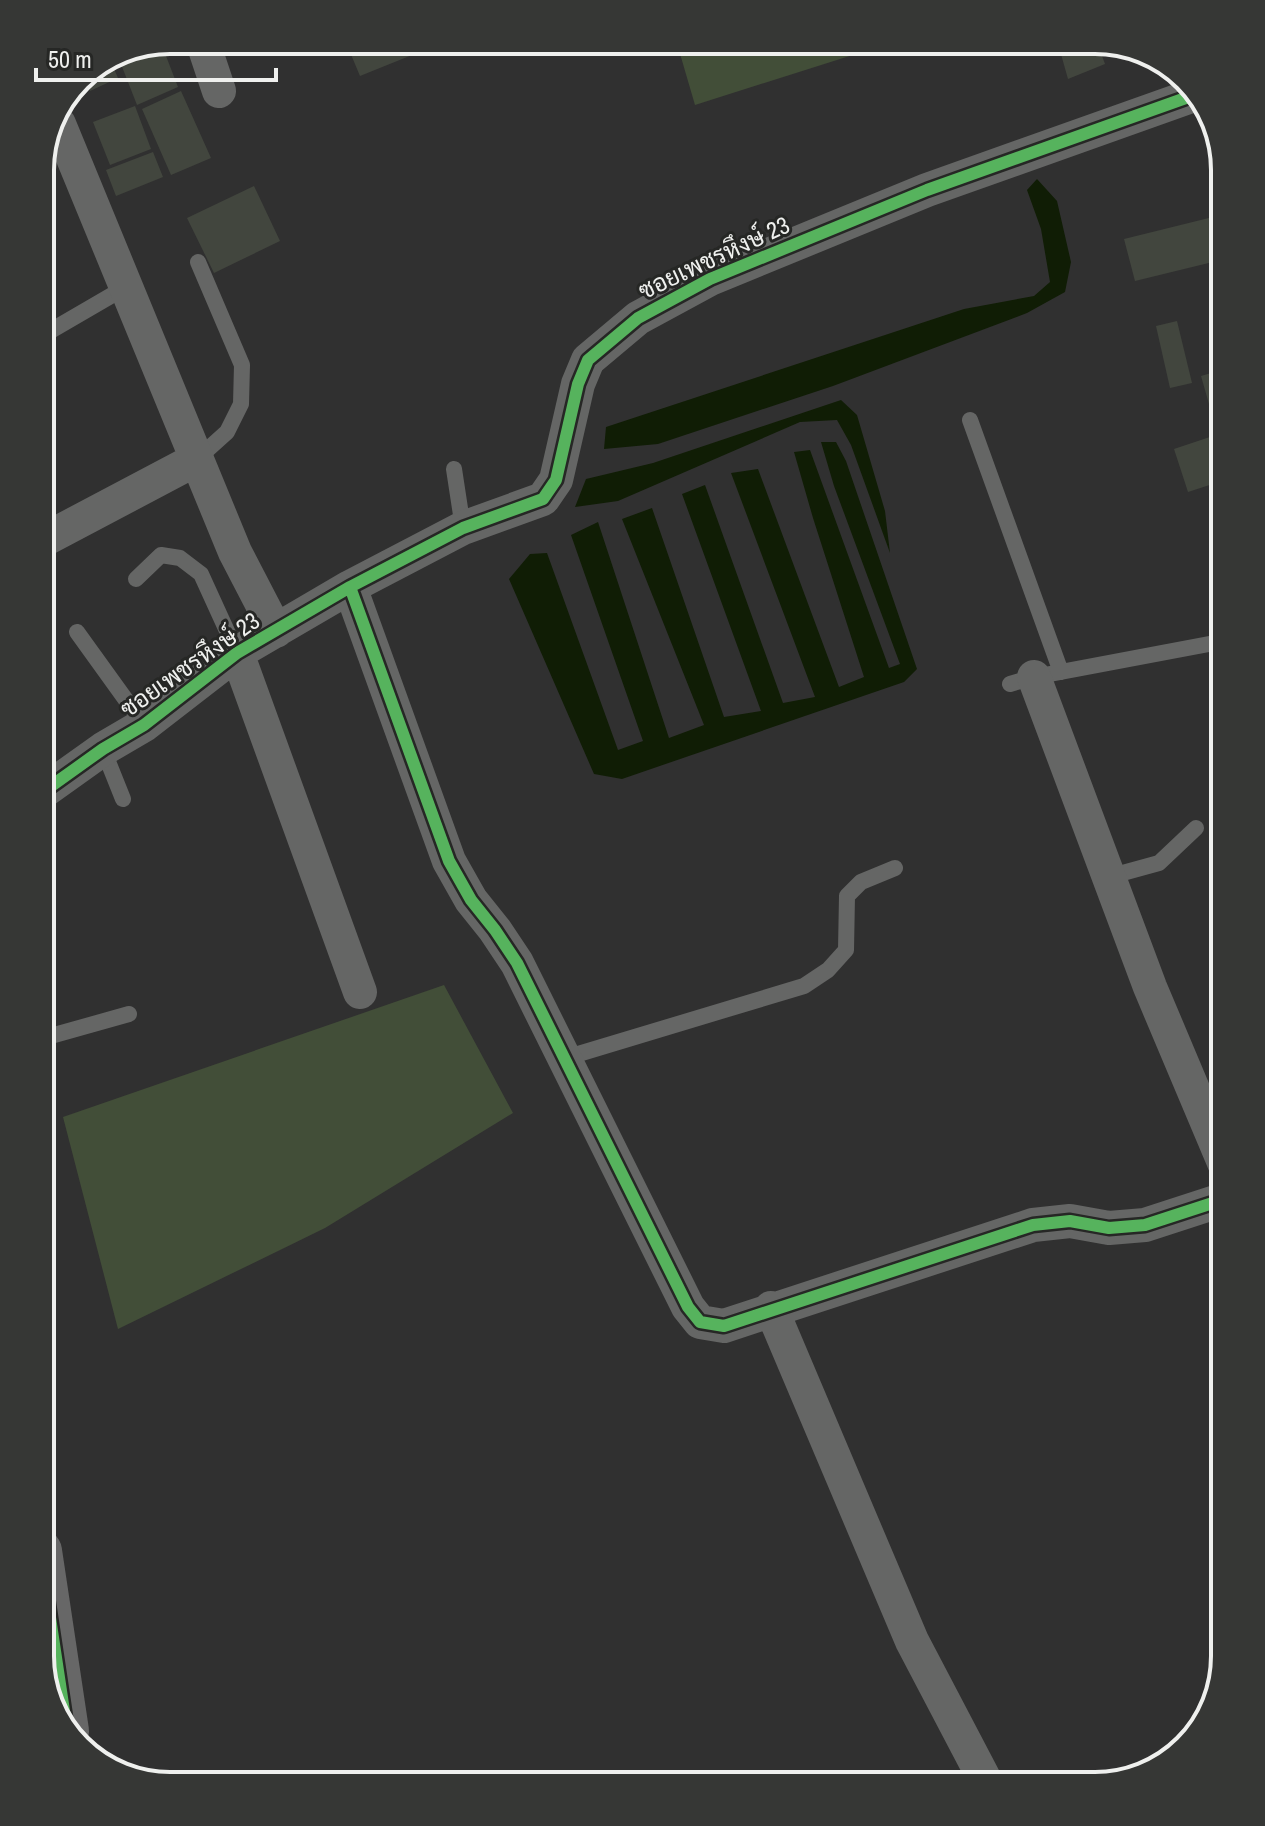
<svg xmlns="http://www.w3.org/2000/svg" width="1265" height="1826" viewBox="0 0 1265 1826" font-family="'Archivo Narrow',Sarabun,sans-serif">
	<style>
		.green { fill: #424e38 }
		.water { fill: #101d05 }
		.building { fill: #42463e }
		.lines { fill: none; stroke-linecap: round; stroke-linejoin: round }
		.service { stroke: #656665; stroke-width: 16 }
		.minor { stroke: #656665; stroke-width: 34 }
		.secondary { stroke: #676767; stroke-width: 44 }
		.cycleway-casing { stroke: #262725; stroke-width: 17 }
		.cycleway { stroke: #56b35d; stroke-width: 12 }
		.labels { text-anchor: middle; stroke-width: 6; stroke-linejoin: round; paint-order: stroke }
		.street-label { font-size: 24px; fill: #eff0ee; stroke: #262725 }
		.rim { fill: none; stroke: #eff0ee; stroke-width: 4 }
	</style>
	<rect width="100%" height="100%" fill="#303030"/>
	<!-- green -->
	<path class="green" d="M676,40H900L695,105Z
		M444,985L513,1113L325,1228L118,1329L63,1117Z"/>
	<!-- water -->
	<path class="water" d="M1037,179L1057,201L1071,262L1065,292L1027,313L833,386L658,444L604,449L606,427L964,309L1034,296L1050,282L1041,229L1027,190Z
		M841,400L857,415L885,511L890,553L851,445L837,420L800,422L618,501L575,507L586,479L653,463Z
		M821,442H836L846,461L917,669L904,682L622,779L594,774L509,579L530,554L547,553L618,750L643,741L571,535L598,522L669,738L704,725L622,519L652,508L724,717L761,711L682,494L705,485L783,703L815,697L731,473L758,469L839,687L864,677L813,518L794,452L810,450L889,668L900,664L834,486Z"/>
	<!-- building -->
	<path class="building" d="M345,40H406L412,55L360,76Z
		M1057,40H1096L1105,64L1068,79Z
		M161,43L178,87L137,105L119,59Z
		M111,62L118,78L90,91L84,72Z
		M181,91L211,158L171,175L142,109Z
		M135,106L151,149L110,165L93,122Z
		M153,152L163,177L116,196L106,170Z
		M254,186L280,241L214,273L187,218Z
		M1221,215L1225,231V259L1135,281L1124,239Z
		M1177,321L1192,383L1170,388L1156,326Z
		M1225,369V422L1215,425L1201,376Z
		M1222,433L1225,444V480L1188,492L1174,449Z"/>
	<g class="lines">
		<!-- service -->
		<path class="service" d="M40,337L126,287
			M970,420L1061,672
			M197,459L227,432L241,404L242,365L198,262
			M454,469L463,528
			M136,579L161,555L180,558L201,574L237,653
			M77,632L144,725
			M1010,684L1034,677L1225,641
			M103,749L123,799
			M1108,877L1159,863L1196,828
			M40,1039L129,1014
			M565,1058L804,986L828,970L846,950L847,896L861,882L895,868"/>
		<!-- minor -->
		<path class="minor" d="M202,40L219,91
			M59,124L235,552L276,631
			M40,542L197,459
			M350,587L449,861L471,900L495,930L517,963L688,1307L700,1322L724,1326L1033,1225L1070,1221L1109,1228L1145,1225L1225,1199
			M237,653L360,992
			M1034,677L1150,987L1225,1165
			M40,794L103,749L144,725L237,653L350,587L463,528L543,499L556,480L578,384L588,360L638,318L710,279L927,190L1197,94
			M771,1308L912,1641L988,1786"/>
		<!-- secondary -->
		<path class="secondary" d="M40,1551L67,1731"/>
		<defs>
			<path id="cycleway" d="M350,587L449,861L471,900L495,930L517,963L688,1307L700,1322L724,1326L1033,1225L1070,1221L1109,1228L1145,1225L1225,1199
				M40,794L103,749L144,725L237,653L350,587L463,528L543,499L556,480L578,384L588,360L638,318L710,279L927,190L1197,94
				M40,1551L67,1731"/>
		</defs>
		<!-- cycleway casing -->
		<use href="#cycleway" class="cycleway-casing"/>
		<!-- cycleway -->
		<use href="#cycleway" class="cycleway"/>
	</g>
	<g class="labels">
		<!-- street labels -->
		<g class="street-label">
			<text transform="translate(714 258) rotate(-25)" y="8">ซอยเพชรหึงษ์ 23</text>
			<text transform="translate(190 665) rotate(-35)" y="8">ซอยเพชรหึงษ์ 23</text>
		</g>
	</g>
	<!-- crop -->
	<path d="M0 0H1265V1826H0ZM170 54H1095A116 116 0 0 1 1211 170V1656A116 116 0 0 1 1095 1772H170A116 116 0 0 1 54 1656V170A116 116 0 0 1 170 54Z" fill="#363735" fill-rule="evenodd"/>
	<path class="rim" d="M170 54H1095A116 116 0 0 1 1211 170V1656A116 116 0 0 1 1095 1772H170A116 116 0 0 1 54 1656V170A116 116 0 0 1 170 54Z"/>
	<!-- scale -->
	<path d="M36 68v12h240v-12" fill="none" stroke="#eff0ee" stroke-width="4"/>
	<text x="48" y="68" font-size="24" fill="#eff0ee" stroke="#262725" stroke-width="6" paint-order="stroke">50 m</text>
</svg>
